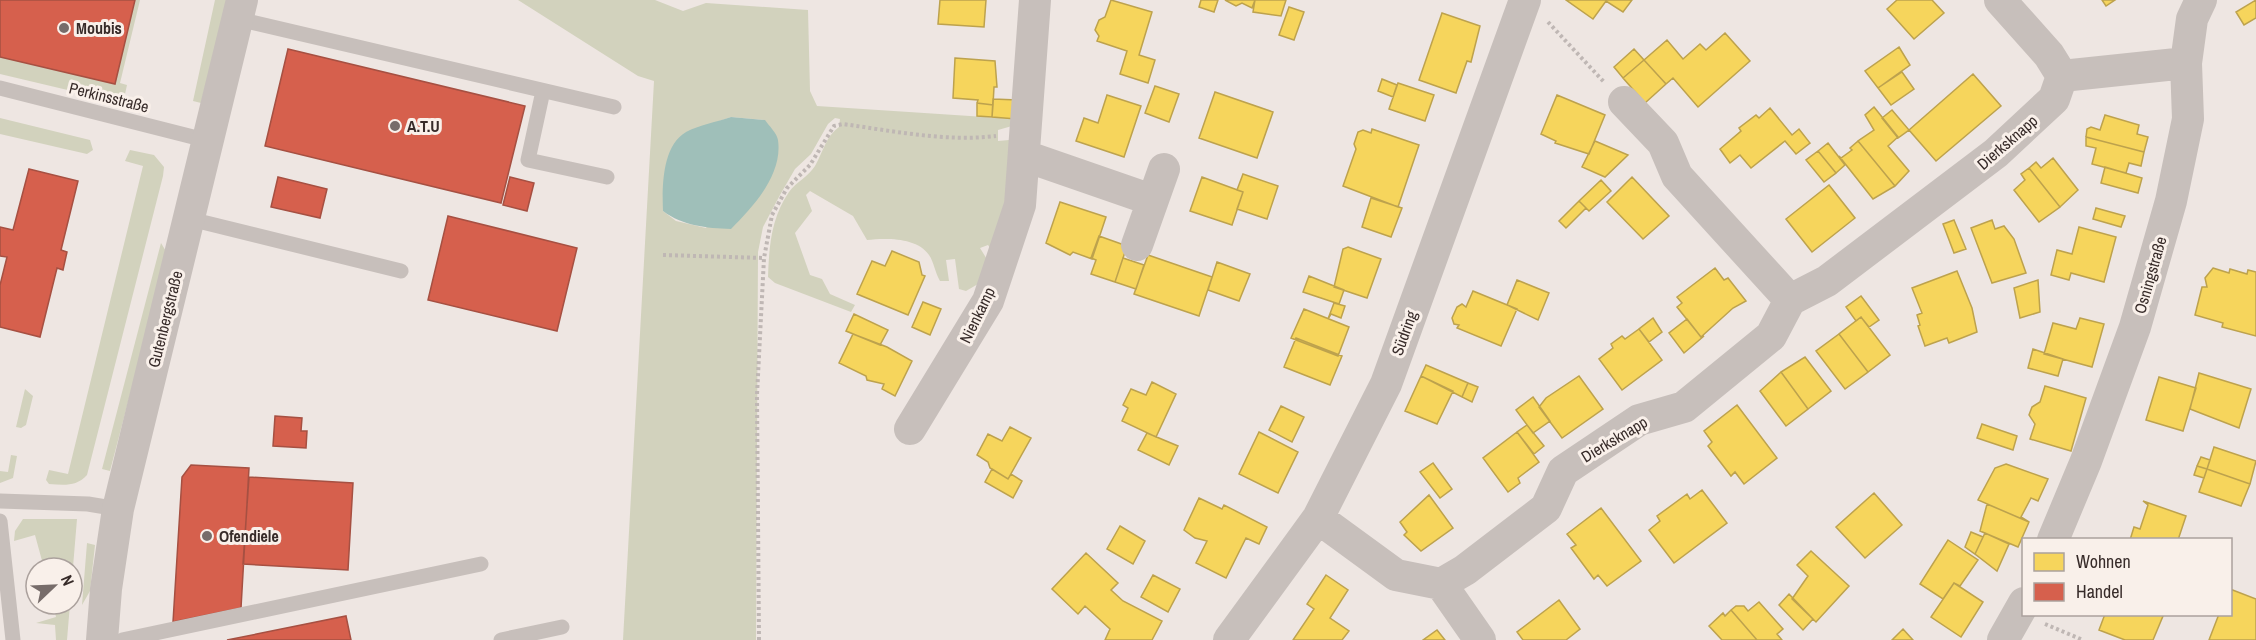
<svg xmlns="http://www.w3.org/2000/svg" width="2256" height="640" viewBox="0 0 2256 640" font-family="'Archivo Narrow',sans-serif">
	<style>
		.green { fill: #d2d2bd; fill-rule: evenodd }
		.water { fill: #9fbfb9 }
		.homes { fill: #f6d55c; stroke: #bda24d; stroke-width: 1.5 }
		.shops { fill: #d6604d; stroke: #a65042; stroke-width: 1.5 }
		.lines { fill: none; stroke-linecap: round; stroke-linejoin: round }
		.path { stroke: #bfb7b4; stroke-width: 4; stroke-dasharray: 3 3; stroke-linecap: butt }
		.lane { stroke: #c7bfbb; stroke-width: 15 }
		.street { stroke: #c7bfbb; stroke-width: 32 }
		.poi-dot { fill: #776c6a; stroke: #f9f0ea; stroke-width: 2 }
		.labels { text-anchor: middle; stroke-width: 6; stroke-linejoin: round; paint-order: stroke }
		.poi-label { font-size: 16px; font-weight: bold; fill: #372b29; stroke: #f9f0ea; text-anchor: start }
		.street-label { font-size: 16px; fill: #372b29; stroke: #f9f0ea }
	</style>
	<rect width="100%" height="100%" fill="#eee6e2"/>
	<!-- green -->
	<path class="green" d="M128,0H140L120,83L127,85L125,94L114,101L0,74V55Z
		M215,0H227L201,103L193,101Z
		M518,0H655L683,11L706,3L808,10L810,91L817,106L1016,119L1012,126L998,130V141L1009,140L1013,144L1014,172L993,252L988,245L980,248L988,261L978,284L966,291L959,289L955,259L946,260L949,281H940C935,273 934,262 929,255C917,237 885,238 867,240L853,216L810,191L806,195L812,211L795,233L810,275L822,279L830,294L855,305L851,312L775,283L768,277C769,247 771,218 789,192C796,182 808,177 815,166C823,152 826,136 839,127L840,119L835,118L828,124L811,154L795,169L780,195L763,227L758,252L756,640H623L654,81L638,76ZM731,117L765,120L706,228L676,221L663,211L685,133Z
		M0,118L90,140L93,150L87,154L0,134Z
		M130,150L154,155L164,167L163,176L87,475C76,487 64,485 49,484L46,480L49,470L68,474L143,166L125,161Z
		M161,243L167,253L110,471L102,469Z
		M25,389L33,396L26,425L21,428L16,427Z
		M11,455L17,456L13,478L0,483V471L8,472Z
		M23,519H77L72,579V568H44L35,535L14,541L15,531Z
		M87,543L95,545L90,591L82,605Z
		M53,604H70L67,640H56L55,625L36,623L56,617Z"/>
	<!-- water -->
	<path class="water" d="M731,117L765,120C769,126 777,133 778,140C783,175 753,207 731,229C706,228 683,226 663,211C662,187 662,146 686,132C699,125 717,122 731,117Z"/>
	<!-- homes -->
	<path class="homes" d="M940,0H986L984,27L938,24Z
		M1111,0L1152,12L1139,55L1155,60L1148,83L1120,74L1127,51L1097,41L1099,36L1095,30L1099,20L1105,17Z
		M1201,0H1218L1214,12L1199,7Z
		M1225,0H1255L1252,8L1242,3L1236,6Z
		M1255,0H1286L1281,16L1253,12Z
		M1566,0H1632L1623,12L1606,1L1593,19Z
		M1897,0H1932L1944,13L1914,39L1887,9Z
		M2102,0H2115L2106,6Z
		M2256,0V18L2244,25L2236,12Z
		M1289,7L1304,12L1294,40L1279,35Z
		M1442,13L1480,26L1471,62L1467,61L1456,93L1419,80Z
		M1725,33L1750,61L1698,107L1673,78L1666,84L1644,60L1667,40L1683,59L1700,44L1706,50Z
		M1899,47L1910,65L1878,88L1865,71Z
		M1634,49L1644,60L1623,78L1614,67Z
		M955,58L995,61L997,87H994L993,105L977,103L978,100L953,98Z
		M1644,60L1666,84L1645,103L1623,78Z
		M1902,72L1914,89L1891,105L1878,88Z
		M1973,74L2001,106L1936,161L1909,130Z
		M1382,79L1397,85L1393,97L1378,91Z
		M1398,83L1434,95L1425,121L1389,109Z
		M1155,86L1179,94L1169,122L1145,113Z
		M1215,92L1273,112L1257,158L1199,138Z
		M1107,95L1141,106L1124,157L1076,141L1084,118L1098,123Z
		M1557,95L1605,115L1589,154L1555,143L1556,141L1541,134Z
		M993,99L1017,100L1016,119L992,117Z
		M977,103L993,105L992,117L977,116Z
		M1874,107L1898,137L1888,146L1909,171L1895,186L1858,141L1874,130L1865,115Z
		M1770,108L1792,135L1799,129L1810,143L1796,154L1785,141L1751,168L1740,155L1730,163L1720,149L1741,131L1739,128L1756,115L1759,118Z
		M1892,110L1909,130L1898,138L1882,118Z
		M2105,115L2139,125L2137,134L2148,137L2144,152L2086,137L2087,129L2091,127L2100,130Z
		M1372,129L1419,145L1398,207L1343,186L1356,149L1354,144L1358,132L1363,130L1371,133Z
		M2086,137L2144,152L2141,166L2129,163L2126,173L2092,164L2096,148L2086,146Z
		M1595,141L1628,155L1605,177L1582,167Z
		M1858,141L1895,186L1873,199L1839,156L1841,158L1852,150L1850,148Z
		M1828,143L1845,165L1836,173L1818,151Z
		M1818,151L1836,173L1824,182L1806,160Z
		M2053,158L2078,190L2060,207L2029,168L2036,162L2041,168Z
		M2105,167L2142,178L2138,193L2101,183Z
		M2029,168L2060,207L2039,222L2014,190L2025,180L2021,174Z
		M1243,174L1278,186L1267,219L1237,209L1243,192L1237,190Z
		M1202,177L1243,192L1232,225L1190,211Z
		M1632,177L1669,216L1643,239L1607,202Z
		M1601,180L1611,191L1589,211L1579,201Z
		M1829,185L1855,218L1812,252L1786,219Z
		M1371,198L1402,208L1391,237L1362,227Z
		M1579,201L1586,208L1566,228L1559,221Z
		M1060,202L1106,217L1092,259L1073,252L1070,255L1046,243Z
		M2096,208L2125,216L2121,227L2093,219Z
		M1954,220L1966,249L1954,253L1943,224Z
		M1992,220L1995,229L2004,226L2014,239L2026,273L1992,283L1971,228Z
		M2079,227L2116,237L2104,282L2071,273L2069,280L2051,275L2057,250L2072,254Z
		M1099,236L1127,246L1115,282L1091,274L1096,260L1091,258Z
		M1348,247L1381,259L1367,298L1334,287L1343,249Z
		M892,251L919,262L922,275L925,276L908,315L857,294L872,261L885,266Z
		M1148,255L1212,277L1199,316L1134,294Z
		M1123,258L1144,265L1136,289L1115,282Z
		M1217,262L1250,274L1239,301L1208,290Z
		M1715,268L1724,280L1728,278L1746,301L1733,308L1701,337L1677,307L1682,303L1677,297Z
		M2213,268L2229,273L2230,269L2247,274L2248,270L2256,272V336L2222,327L2223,323L2195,315L2202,287H2207L2205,278Z
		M1957,271L1972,308L1977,332L1949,343L1947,338L1925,346L1918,326L1920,325L1917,315L1922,313L1912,288Z
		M1309,276L1344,290L1339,304L1303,292Z
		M1517,280L1549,293L1538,320L1507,305Z
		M2038,280L2040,312L2020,318L2014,288Z
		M1473,291L1517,309L1501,346L1457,328L1459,325L1454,324L1452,318L1457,307L1462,304L1466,307Z
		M1861,296L1879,320L1869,327L1861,317L1856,321L1846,307Z
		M923,302L941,309L930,335L912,327Z
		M1334,303L1345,306L1341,318L1331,314L1328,319Z
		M1304,309L1349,327L1338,356L1291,338Z
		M854,314L888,330L880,345L846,331Z
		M1861,317L1890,355L1868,372L1839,334Z
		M1653,318L1662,332L1649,342L1639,329Z
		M2080,318L2104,324L2092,367L2044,354L2053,323L2076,329Z
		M1687,319L1701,337L1704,336L1684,353L1669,333Z
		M1639,329L1662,360L1622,390L1599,359L1613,348L1611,344L1622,336L1625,339Z
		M853,334L887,347L912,361L895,396L882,389L884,384L867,380L866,376L839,363Z
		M1839,334L1868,372L1845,389L1816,351Z
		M1296,338L1342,356L1330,385L1284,367Z
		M2033,349L2063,359L2058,376L2028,368Z
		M1805,357L1831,391L1808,409L1781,372Z
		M1426,365L1468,383L1462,397L1421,376Z
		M1781,372L1808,409L1786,426L1760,391Z
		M2199,373L2251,389L2239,428L2190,409Z
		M1421,376L1453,391L1437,424L1405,411Z
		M1579,376L1603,409L1562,438L1539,407L1546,398Z
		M2159,377L2196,388L2183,431L2146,420Z
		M1152,382L1176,394L1156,437L1122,421L1128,408L1123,405L1131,389L1146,395Z
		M1468,383L1478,387L1472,402L1462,397Z
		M2045,386L2086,398L2071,451L2030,439L2035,424L2029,415L2032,407L2040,402Z
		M1533,397L1550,421L1533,433L1516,410Z
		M1737,405L1777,458L1744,484L1735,472L1731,476L1708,446L1712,442L1704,431Z
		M1281,406L1304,417L1292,442L1269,430Z
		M1982,424L2017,436L2013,450L1977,438Z
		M1527,425L1544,446L1534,454L1517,432Z
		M1010,427L1031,438L1008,479L990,468L988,462L977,455L988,434L1002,441Z
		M1259,432L1298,452L1278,493L1239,474Z
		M1517,432L1539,462L1518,478L1520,483L1508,492L1483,458Z
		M1147,433L1178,446L1169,465L1138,450Z
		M2214,447L2256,461L2250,484L2207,469Z
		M2201,457L2210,460L2207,469L2197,466Z
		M1433,463L1452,489L1440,498L1420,472Z
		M2006,464L2048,479L2038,501L2031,498L2021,517L2029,522L1978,500L1995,468Z
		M2197,466L2207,469L2204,478L2194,475Z
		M992,469L1008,479L1011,474L1022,481L1013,498L985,482Z
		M2207,469L2250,484L2241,506L2199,492Z
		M1702,490L1727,523L1674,563L1649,530L1660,521L1657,516L1687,494L1690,499Z
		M1874,493L1902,525L1865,558L1836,527Z
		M1429,495L1453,528L1421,551L1404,535L1407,532L1400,522Z
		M1199,498L1222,509L1224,505L1267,527L1259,544L1246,538L1226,578L1196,563L1207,541L1195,538L1184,530Z
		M2143,501L2186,516L2178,540H2130L2134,527L2140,529L2148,505Z
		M1987,504L2029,522L2018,547L1980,531Z
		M1601,508L1641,561L1607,586L1598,575L1594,579L1571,548L1576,545L1567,534Z
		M1120,526L1145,541L1133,564L1107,549Z
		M1971,532L1983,537L1975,554L1965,547Z
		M1985,533L2009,544L1997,571L1975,554Z
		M1948,540L1978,560L1960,586L1954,583L1943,599L1920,584Z
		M1811,551L1849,586L1816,622L1792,599L1808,576L1797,565Z
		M1086,553L1118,583L1111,590L1123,601L1162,621L1152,640H1105L1110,629L1085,606L1078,614L1052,589Z
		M1153,575L1180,589L1168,612L1141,597Z
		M1326,575L1348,590L1330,618L1349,631L1342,640H1293L1314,609L1307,604Z
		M1954,583L1983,602L1961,637L1931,617Z
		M2230,589L2256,599V640H2209L2219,614H2230Z
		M1789,594L1813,619L1803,630L1779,605Z
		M1559,600L1580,629L1566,640H1523L1517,632Z
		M1759,602L1783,629L1777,634L1782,640H1757L1731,610L1736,606H1744L1748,611Z
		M1731,610L1757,640H1722L1709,626L1723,613L1725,616Z
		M2105,614H2163V616L2153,640H2125L2099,630Z
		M1903,629L1913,640H1892Z
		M1437,630L1445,640H1423Z"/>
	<!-- shops -->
	<path class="shops" d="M0,0H135L115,84L0,57Z
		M288,49L525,106L501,203L265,146Z
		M29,169L78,181L61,250L67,252L63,270L57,268L40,337L0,327V285L7,257L0,256V227L13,230Z
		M278,177L327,189L320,218L271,207Z
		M510,177L534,183L527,211L503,205Z
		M448,216L577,248L557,331L428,300Z
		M275,416L302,418L301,431H307L306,448L273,446Z
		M191,465L249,468L241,608L173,622L182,477Z
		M249,477L353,483L348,570L243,564Z
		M346,616L351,640H227Z"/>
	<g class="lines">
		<!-- path -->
		<path class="path" d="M1548,22L1604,82
			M663,255L764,258
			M2045,624L2083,640
			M759,640L757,395L764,258L772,215L787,188L810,165L834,126L843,124C893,131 946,142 996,136"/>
		<!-- lane -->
		<path class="lane" d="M238,19L614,107
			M0,88L209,141
			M543,91L528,160L607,177
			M190,219L401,271
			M0,501L88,504L118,509
			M0,521L13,640
			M122,640L481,564
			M501,640L562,627"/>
		<!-- street -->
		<path class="street" d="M2000,0L2049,55L2062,76L2186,63
			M1624,102L1663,143L1677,176L1790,300
			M1025,156L1152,200
			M1137,245L1164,169
			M910,429L988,301L1020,205L1035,0
			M1318,518L1396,575L1441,584L1465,570L1546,508L1563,471L1639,420L1684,407L1771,336L1790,300L1827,281L1996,153L2054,99L2062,76
			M2053,540L2086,461L2135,327L2171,201L2188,119L2186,63L2192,19L2201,0
			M1441,584L1480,640
			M102,640L106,589L118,509L242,0
			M1229,640L1318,518L1386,384L1525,0
			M2003,640L2024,603"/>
	</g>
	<!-- markers -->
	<g class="poi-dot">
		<circle cx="64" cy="28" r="6"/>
		<circle cx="395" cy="126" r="6"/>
		<circle cx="207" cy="536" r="6"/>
	</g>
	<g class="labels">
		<!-- poi labels -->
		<g class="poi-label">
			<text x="76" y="34">Moubis</text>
			<text x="407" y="132">A.T.U</text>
			<text x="219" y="542">Ofendiele</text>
		</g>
		<!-- street labels -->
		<g class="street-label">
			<text transform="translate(109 97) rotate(14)" y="6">Perkinsstraße</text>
			<text transform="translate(2007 142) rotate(-41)" y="6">Dierksknapp</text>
			<text transform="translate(2150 275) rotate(-74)" y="6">Osningstraße</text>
			<text transform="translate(977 315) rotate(-64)" y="6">Nienkamp</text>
			<text transform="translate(165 319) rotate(-76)" y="6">Gutenbergstraße</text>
			<text transform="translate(1404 333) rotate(-70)" y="6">Südring</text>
			<text transform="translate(1614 439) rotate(-31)" y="6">Dierksknapp</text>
		</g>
	</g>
	<!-- legend -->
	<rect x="2022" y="538" width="210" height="78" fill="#f9f0ea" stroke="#aba19d" stroke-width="1.5"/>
	<rect x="2034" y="553" width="30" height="18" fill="#f6d55c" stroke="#aba19d" stroke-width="1.5"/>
	<text x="2076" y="568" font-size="18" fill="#372b29">Wohnen</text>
	<rect x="2034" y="583" width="30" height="18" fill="#d6604d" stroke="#aba19d" stroke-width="1.5"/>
	<text x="2076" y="598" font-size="18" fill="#372b29">Handel</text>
	<!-- north arrow -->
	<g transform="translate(54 586) rotate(67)"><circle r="28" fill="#f9f0ea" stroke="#aba19d" stroke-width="1.5"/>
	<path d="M0-4.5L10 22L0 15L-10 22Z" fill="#776c6a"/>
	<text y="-9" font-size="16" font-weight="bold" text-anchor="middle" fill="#372b29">N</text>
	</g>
</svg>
